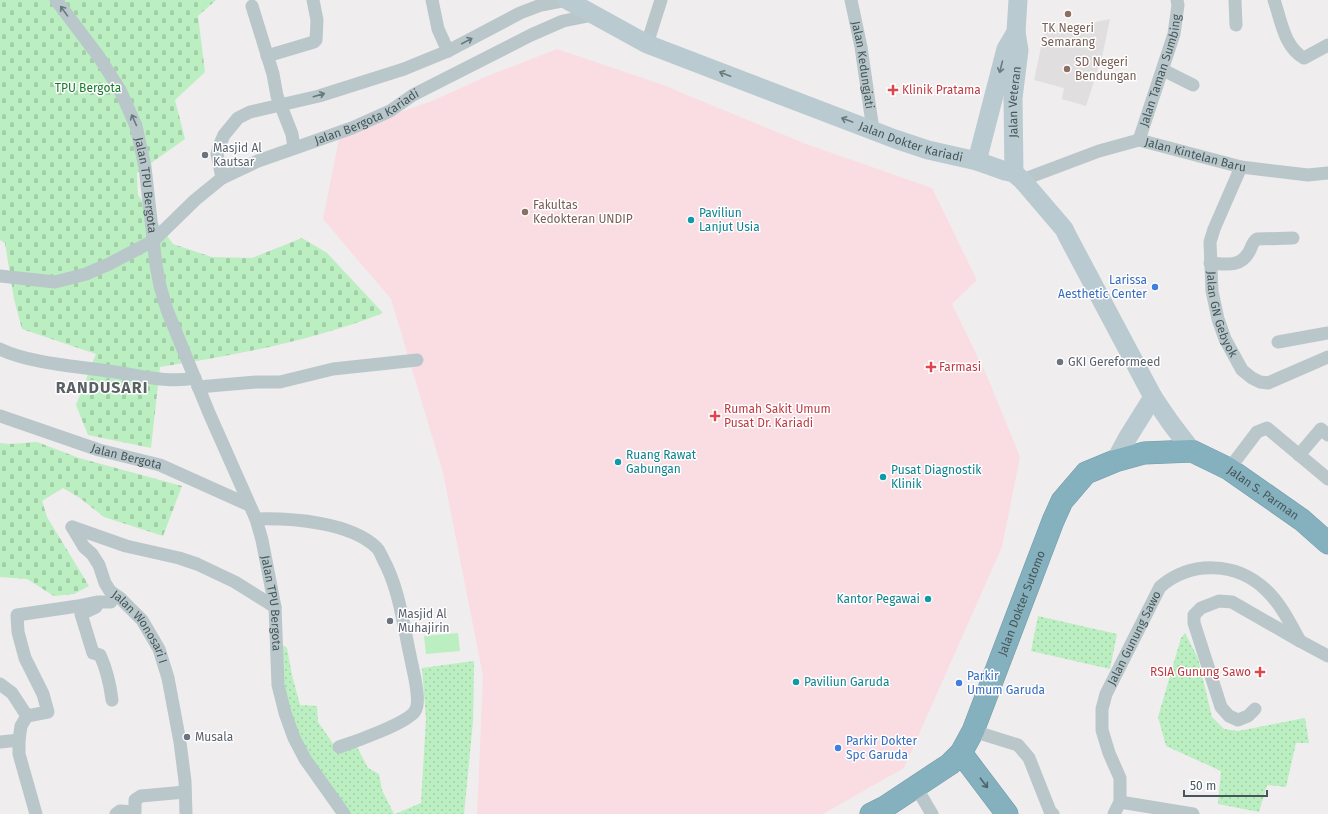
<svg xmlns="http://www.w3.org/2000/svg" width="1328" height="814" viewBox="0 0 1328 814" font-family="'Fira Sans',sans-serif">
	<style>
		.education { fill: #e1dee0 }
		.medical { fill: #fadde3 }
		.grass { fill: url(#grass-dots) }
		.cemetery { fill: url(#cemetery-stones) }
		.pitch { fill: #bbeec1 }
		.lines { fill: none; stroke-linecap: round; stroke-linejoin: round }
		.highway-casing { stroke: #709ba8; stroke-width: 23 }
		.street { stroke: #b9c7cb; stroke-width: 13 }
		.secondary { stroke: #b9cad0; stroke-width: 19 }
		.highway { stroke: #85b0bd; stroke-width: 22 }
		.oneway { stroke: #68797d }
		.oneway2 { stroke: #687a7e }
		.oneway3 { stroke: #4f646a }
		.education-dot { fill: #8d6e63; stroke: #fff; stroke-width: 1.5 }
		.health-dot { fill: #e0444e; stroke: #fff; stroke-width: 1.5 }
		.worship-dot { fill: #6b7280; stroke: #fff; stroke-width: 1.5 }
		.culture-dot { fill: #0f9aa8; stroke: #fff; stroke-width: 1.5 }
		.shop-dot { fill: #3f7fe0; stroke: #fff; stroke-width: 1.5 }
		.labels { text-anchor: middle; stroke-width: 3; stroke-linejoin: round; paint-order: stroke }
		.education-label { font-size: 12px; fill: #785e54; stroke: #fff; text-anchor: start }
		.street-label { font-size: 12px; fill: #46575b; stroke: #fff }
		.park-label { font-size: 12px; fill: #177c2d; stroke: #fff }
		.health-label { font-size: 12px; fill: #be3a42; stroke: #fff; text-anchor: start }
		.worship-label { font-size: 12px; fill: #5b616d; stroke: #fff; text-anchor: start }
		.culture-label { font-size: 12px; fill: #0d838f; stroke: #fff; text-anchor: start }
		.shop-label { font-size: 12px; fill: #366cbe; stroke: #fff; text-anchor: start }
		.district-label { font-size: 16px; font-weight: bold; letter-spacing: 1px; fill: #5a6063; stroke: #fff }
	</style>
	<defs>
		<pattern id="grass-dots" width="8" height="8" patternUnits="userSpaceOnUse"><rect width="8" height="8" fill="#bbeec1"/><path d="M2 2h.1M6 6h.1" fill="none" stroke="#a2cea8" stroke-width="1.8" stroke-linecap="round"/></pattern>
		<pattern id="cemetery-stones" width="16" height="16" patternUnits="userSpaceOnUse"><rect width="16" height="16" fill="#bbeec1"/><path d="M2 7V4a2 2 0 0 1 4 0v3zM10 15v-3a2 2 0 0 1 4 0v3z" fill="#a2cea8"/></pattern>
	</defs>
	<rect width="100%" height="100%" fill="#f0edee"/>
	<!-- education -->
	<path class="education" d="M1110,19L1102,57L1086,106L1062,99L1064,88L1034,80L1044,33Z"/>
	<!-- medical -->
	<path class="medical" d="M557,49L658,83L806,144L932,188L977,280L952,304L987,376L1020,457L1002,547L904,768L823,814H477L483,676L443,473L391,299L323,219L339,139L375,121L432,101L485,77Z"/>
	<!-- grass -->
	<path class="grass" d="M1038,616L1117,634L1110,669L1031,651Z
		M1185,633L1198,658L1212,717L1224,729L1238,731L1305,718L1309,743H1296L1286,787L1267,785L1259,812L1218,804L1221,771L1166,746L1158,717L1181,638Z
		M280,643L287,648L292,675L300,705L317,706L318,722L334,745H356L368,768L379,774L382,790L394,814H349L340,798L297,738L276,685Z
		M474,661L473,721L464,814H395L421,803L426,719L422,668Z"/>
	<!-- cemetery -->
	<path class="cemetery" d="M0,0H216L198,16L205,72L175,100L185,139L137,173L138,195L173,244L212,257L252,258L302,238L327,253L383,313C312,341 236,355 160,367L151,448L88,435L76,405L96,354L22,329L14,299L5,243L0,240Z
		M37,442L79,458L182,486L163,536L104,517L80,498L63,488L42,501L47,517L89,586L74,594L54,596L27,579L0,577V443L10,444Z"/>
	<!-- pitch -->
	<path class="pitch" d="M458,633L460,651L426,654L424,636Z"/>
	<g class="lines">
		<defs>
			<g id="highway">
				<path d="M961,753L1007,814"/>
				<path id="s12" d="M871,814L885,807L950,764L961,753L973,731L1053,521L1062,501L1086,473L1115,461L1144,453L1192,451L1229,469L1302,520L1328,543"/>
			</g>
		</defs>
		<!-- highway casing -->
		<use href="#highway" class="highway-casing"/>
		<!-- street -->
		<g class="street">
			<path id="s1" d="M56,0L99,57L120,90L136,126L145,167L156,265L160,286L167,310L209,413L256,519L262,540L275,607L278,685L285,713L294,738L305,759L344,814"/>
			<path d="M432,0L438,29L448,51"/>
			<path id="s2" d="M851,0L861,47L873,130"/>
			<path d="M1235,0L1236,25"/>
			<path d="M1274,0C1281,20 1284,47 1304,58L1328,45"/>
			<path d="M252,6L273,74L277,96L292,134L294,148"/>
			<path d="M647,44L661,0"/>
			<path d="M267,56L314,42L316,40L317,20L313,0"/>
			<path d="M1163,70L1193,85"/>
			<path id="s3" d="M1139,140L1174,34L1178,5L1177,0"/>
			<path id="s4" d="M1241,167L1214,229L1210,242L1212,291L1218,319L1225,339L1242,370L1252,378L1260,382L1268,383L1328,357"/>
			<path d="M222,178L217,154L220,144L224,135L238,118L250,112L319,96L404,69L448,51L520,13L541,5L567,0"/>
			<path id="s5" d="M1022,180L1099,151L1139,140L1241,167L1308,175L1328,173"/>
			<path d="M1210,263C1225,264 1240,268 1249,252C1252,247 1252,242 1257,239L1293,238"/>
			<path id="s6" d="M0,276L55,282L86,274L109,264L153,241L195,200L222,178L258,161L352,128L390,111L413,95L531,35L563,21L593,15"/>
			<path d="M1278,342L1328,333"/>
			<path d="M0,349C29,363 75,366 107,371C135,374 167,384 195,378"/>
			<path d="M198,387L256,382H280L333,369L417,360"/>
			<path id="s7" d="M0,416L99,450L160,465L249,505"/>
			<path d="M1299,455L1321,429L1328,435"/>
			<path d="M1229,469L1257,432L1267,428L1328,479"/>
			<path d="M256,519C291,518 351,522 377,548C380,551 381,555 383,559C399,588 403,623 410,655C412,667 422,701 415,711C408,723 354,742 339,747"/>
			<path id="s8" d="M72,527L84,547L92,554L99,565L105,583L110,591L120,598L142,620L159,649L168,678L180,742L185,781L186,814"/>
			<path d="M72,527L126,546L179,558L197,564L235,582L275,607"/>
			<path d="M96,607L81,614L93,653L100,655C107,670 110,684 112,700"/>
			<path d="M0,684L12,693L27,716"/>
			<path d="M1255,709L1248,716L1238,720L1229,716L1221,707L1194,623V615L1201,608L1219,601L1232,602L1300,641L1328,656"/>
			<path d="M27,716L48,712L43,694L25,658L18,632L17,615L78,606L97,602H111"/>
			<path d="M27,716L21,726L19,740V754L36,814"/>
			<path d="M973,731L1018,745L1029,758L1050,811L1053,814"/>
			<path d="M0,742L19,740"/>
			<path d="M916,787L932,814"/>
			<path d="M1120,802L1193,814"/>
			<path d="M116,814L120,811L135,812V800L141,796L185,792"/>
			<path id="s9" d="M1114,814L1120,802V778L1109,753L1102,730V709L1106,694L1160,587C1191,560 1237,562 1266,590C1281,604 1290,623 1300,641"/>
		</g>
		<!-- secondary -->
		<g class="secondary">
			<path id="s10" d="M567,0L647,44L895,139L928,150L977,161L1005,171L1014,173L1022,180L1064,229L1069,239L1153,397L1170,422L1192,451"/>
			<path d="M977,161L1006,49L1016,32"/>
			<path id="s11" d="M1014,173L1013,98L1019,50L1016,32L1018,0"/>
			<path d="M1115,461L1128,437L1153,397"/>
		</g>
		<!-- highway -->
		<use href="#highway" class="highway"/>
	</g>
	<!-- one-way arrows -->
	<defs><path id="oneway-shaft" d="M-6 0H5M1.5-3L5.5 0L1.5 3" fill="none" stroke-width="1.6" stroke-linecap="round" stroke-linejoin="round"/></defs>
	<g class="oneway">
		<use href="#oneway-shaft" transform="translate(64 11) rotate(-126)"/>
		<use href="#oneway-shaft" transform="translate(467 41) rotate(-28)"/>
		<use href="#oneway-shaft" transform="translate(319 95) rotate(-16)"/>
		<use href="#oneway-shaft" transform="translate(134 120) rotate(-114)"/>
	</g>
	<g class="oneway2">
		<use href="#oneway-shaft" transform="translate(1001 67) rotate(104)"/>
		<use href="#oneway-shaft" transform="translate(725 74) rotate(-159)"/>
		<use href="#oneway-shaft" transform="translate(847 120) rotate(-160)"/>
	</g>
	<use class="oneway3" href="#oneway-shaft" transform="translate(984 783) rotate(53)"/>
	<!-- markers -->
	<g class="education-dot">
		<circle cx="1068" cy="14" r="4"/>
		<circle cx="1067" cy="69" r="4"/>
		<circle cx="525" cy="212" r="4"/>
	</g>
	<g class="health-dot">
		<path d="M891 84h4v4h4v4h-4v4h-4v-4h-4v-4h4z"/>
		<path d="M929 361h4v4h4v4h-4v4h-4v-4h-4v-4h4z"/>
		<path d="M713 410h4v4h4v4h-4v4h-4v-4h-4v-4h4z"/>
		<path d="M1258 666h4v4h4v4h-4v4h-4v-4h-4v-4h4z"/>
	</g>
	<g class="worship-dot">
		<circle cx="205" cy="155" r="4"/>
		<circle cx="1060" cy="362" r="4"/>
		<circle cx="390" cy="621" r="4"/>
		<circle cx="187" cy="737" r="4"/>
	</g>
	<g class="culture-dot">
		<circle cx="691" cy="220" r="4"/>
		<circle cx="618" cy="462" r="4"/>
		<circle cx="883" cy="477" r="4"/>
		<circle cx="928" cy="599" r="4"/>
		<circle cx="796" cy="682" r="4"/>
	</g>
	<g class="shop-dot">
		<circle cx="1155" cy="287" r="4"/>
		<circle cx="959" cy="683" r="4"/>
		<circle cx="838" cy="748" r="4"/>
	</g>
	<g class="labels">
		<!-- education labels -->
		<g class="education-label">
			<text x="1068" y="32" text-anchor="middle">TK Negeri<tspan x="1068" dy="14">Semarang</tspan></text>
			<text x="1075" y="66">SD Negeri<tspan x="1075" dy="14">Bendungan</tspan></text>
			<text x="533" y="209">Fakultas<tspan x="533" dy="14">Kedokteran UNDIP</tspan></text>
		</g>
		<!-- street labels -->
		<g class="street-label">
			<text dy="4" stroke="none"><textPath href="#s2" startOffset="66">Jalan Kedungjati</textPath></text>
			<text dy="4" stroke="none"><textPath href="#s3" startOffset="73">Jalan Taman Sumbing</textPath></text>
			<text dy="4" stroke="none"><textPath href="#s11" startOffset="71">Jalan Veteran</textPath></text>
			<text dy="4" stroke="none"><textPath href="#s6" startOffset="413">Jalan Bergota Kariadi</textPath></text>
			<text dy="4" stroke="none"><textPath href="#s10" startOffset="373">Jalan Dokter Kariadi</textPath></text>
			<text dy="4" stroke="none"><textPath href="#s5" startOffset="182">Jalan Kintelan Baru</textPath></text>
			<text dy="4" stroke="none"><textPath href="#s1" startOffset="210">Jalan TPU Bergota</textPath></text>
			<text dy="4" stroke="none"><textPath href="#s4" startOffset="155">Jalan GN Gebyok</textPath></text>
			<text dy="4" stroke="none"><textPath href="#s7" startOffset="133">Jalan Bergota</textPath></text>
			<text dy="4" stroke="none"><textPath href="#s12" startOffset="610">Jalan S. Parman</textPath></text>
			<text dy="4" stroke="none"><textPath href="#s1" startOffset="650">Jalan TPU Bergota</textPath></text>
			<text dy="4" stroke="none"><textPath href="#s12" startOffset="271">Jalan Dokter Sutomo</textPath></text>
			<text dy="4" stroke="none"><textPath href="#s8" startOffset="123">Jalan Wonosari I</textPath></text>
			<text dy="4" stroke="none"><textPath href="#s9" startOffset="188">Jalan Gunung Sawo</textPath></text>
		</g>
		<!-- park labels -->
		<g class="park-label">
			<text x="88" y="92">TPU Bergota</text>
		</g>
		<!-- health labels -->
		<g class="health-label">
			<text x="902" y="94">Klinik Pratama</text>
			<text x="939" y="371">Farmasi</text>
			<text x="724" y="413">Rumah Sakit Umum<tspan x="724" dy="14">Pusat Dr. Kariadi</tspan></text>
			<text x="1251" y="676" text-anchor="end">RSIA Gunung Sawo</text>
		</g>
		<!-- worship labels -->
		<g class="worship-label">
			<text x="213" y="152">Masjid Al<tspan x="213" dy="14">Kautsar</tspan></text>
			<text x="1068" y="366">GKI Gereformeed</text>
			<text x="398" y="618">Masjid Al<tspan x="398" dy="14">Muhajirin</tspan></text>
			<text x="195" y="741">Musala</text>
		</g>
		<!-- culture labels -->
		<g class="culture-label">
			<text x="699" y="217">Paviliun<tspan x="699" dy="14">Lanjut Usia</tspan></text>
			<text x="626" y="459">Ruang Rawat<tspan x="626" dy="14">Gabungan</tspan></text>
			<text x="891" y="474">Pusat Diagnostik<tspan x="891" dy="14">Klinik</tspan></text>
			<text x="920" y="603" text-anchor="end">Kantor Pegawai</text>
			<text x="804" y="686">Paviliun Garuda</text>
		</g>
		<!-- shop labels -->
		<g class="shop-label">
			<text x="1147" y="284" text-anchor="end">Larissa<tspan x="1147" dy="14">Aesthetic Center</tspan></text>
			<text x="967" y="680">Parkir<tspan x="967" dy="14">Umum Garuda</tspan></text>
			<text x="846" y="745">Parkir Dokter<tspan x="846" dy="14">Spc Garuda</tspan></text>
		</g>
		<!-- district labels -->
		<g class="district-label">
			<text x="102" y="393">RANDUSARI</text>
		</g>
	</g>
	<!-- scale -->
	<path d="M1184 790v6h83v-6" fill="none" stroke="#46575b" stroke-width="2"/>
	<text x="1190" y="790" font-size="12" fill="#46575b" stroke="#ffffff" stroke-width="3" paint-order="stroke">50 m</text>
</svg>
